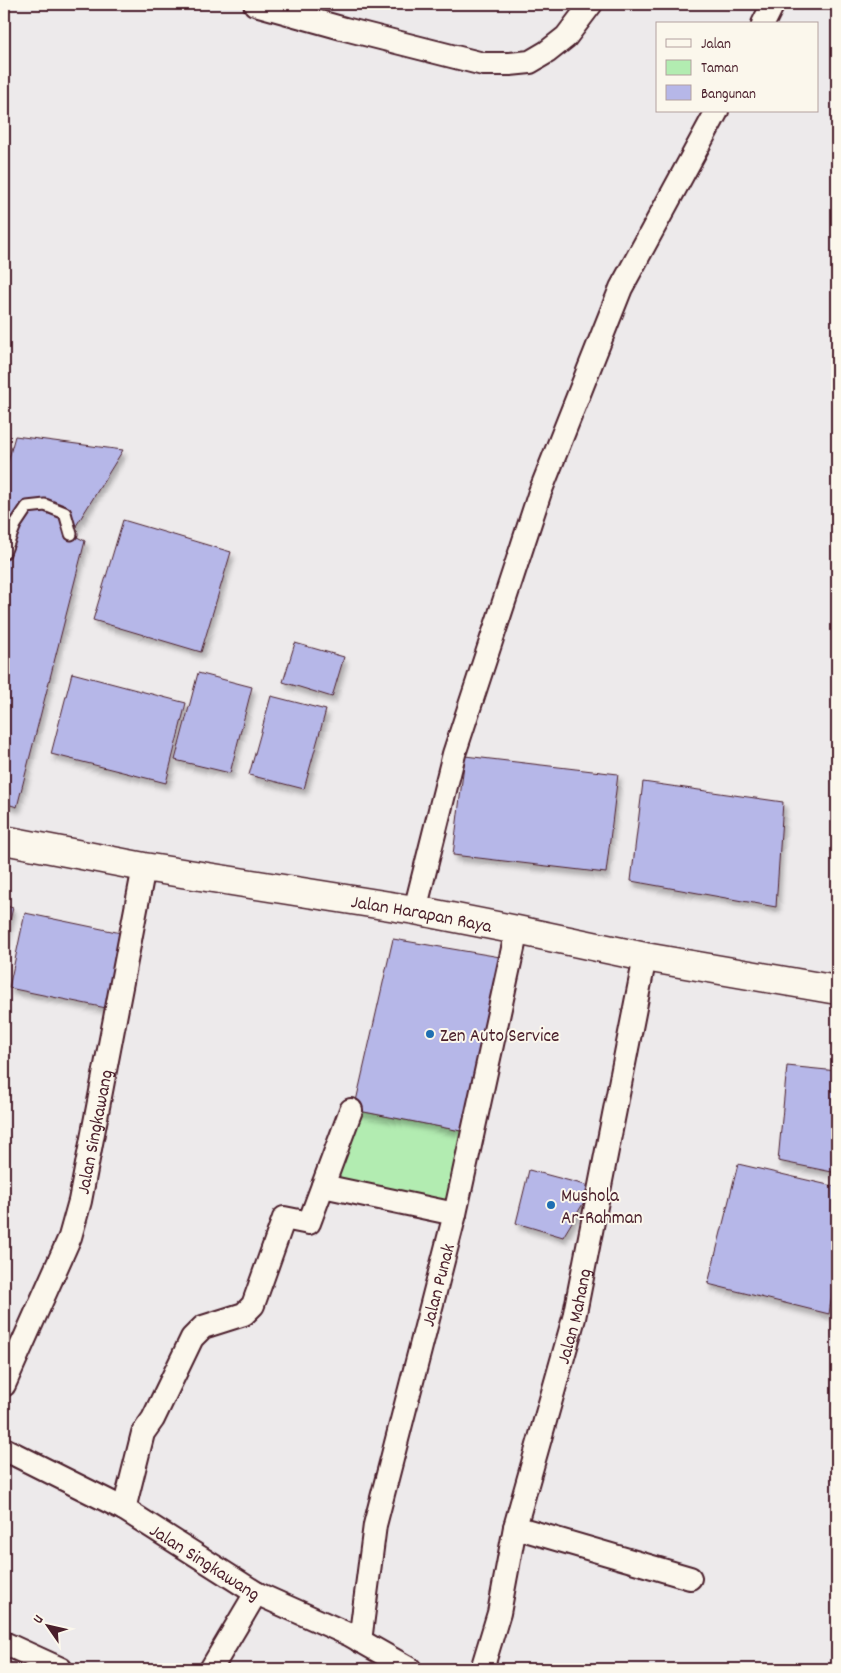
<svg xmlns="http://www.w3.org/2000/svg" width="841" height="1673" viewBox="0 0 841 1673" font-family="Dekko,sans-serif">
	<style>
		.green { fill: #b2ecb1; stroke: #7e866e }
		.building { fill: #b6b7e8; stroke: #4a1f2b; filter: url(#shadow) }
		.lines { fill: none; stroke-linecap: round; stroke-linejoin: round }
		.lane-casing { stroke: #4a1f2b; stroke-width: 15 }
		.street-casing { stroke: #4a1f2b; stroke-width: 26 }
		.primary-casing { stroke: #4a1f2b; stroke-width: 31 }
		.lane { stroke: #fbf7ec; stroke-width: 11 }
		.street { stroke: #fbf7ec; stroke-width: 22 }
		.primary { stroke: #fbf7ec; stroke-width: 28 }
		.poi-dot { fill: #1f6fb2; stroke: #fbf7ec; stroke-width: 2 }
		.labels { text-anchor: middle; stroke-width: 4; stroke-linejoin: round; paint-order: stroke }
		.street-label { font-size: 19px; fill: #4a1f2b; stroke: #fbf7ec }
		.poi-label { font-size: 19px; fill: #4a1f2b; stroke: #fbf7ec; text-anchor: start }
	</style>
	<defs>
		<filter id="shadow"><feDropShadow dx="3" dy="5.5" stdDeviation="2.5" flood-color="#0004"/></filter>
	</defs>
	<rect width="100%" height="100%" fill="#edeaeb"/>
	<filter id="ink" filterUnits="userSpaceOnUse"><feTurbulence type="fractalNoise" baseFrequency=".02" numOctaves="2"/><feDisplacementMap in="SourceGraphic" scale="10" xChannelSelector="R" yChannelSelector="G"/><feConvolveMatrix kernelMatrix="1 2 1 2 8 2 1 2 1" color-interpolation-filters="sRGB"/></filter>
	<g filter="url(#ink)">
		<!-- green -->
		<path class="green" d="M354,1110L466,1132L449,1203L337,1177Z"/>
		<!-- building -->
		<path class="building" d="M15,436L123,450L71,534L85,541L17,807L4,803V476Z
			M123,520L231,552L201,652L93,620Z
			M295,643L344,657L332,697L283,682Z
			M72,673L186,703L166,783L51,754Z
			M198,673L252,687L230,773L175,760Z
			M271,696L326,710L304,789L249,775Z
			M465,756L618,774L606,873L453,855Z
			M643,782L783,802L776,907L631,881Z
			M4,905L13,908L4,944Z
			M25,913L126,934L111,1009L9,988Z
			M393,939L506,958L466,1132L354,1110Z
			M787,1066L837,1071V1173L778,1161Z
			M738,1164L837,1187V1260L829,1314L708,1284Z
			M529,1170L593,1187L563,1237L516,1223Z"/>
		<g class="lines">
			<defs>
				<path id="lane" d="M4,553L15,525L27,507L45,505L65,513L71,534"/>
				<g id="street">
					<path d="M255,4L345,29L483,64H510L530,62L547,52L566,37L591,4"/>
					<path d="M763,24L773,4"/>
					<path d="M415,910L454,754L540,492L621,288L717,111"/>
					<path d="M323,1186L455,1214"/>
					<path id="s1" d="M4,1385L70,1237L80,1201L144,867"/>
					<path id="s2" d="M4,1449L124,1509L256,1593L350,1635L410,1669"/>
					<path d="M124,1509L143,1433L153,1419L192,1338L203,1327L244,1314L253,1305L284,1218L309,1223L351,1110"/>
					<path d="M515,1527L690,1578"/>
					<path id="s3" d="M360,1641L375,1525L455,1214L517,930"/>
					<path d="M4,1643L61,1669"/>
					<path d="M211,1669L256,1593"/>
					<path id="s4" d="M482,1669L499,1613L515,1527L574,1318L645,957"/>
				</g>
				<g id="primary">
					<path id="s5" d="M4,840L144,867L415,910L517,930L645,957L837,990"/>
				</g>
			</defs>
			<!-- lane casing -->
			<use href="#lane" class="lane-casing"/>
			<!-- street casing -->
			<use href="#street" class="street-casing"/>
			<!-- primary casing -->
			<use href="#primary" class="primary-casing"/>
			<!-- lane -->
			<use href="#lane" class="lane"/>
			<!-- street -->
			<use href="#street" class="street"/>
			<!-- primary -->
			<use href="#primary" class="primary"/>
		</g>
	</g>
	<!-- markers -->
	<g class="poi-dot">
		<circle cx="430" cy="1034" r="5"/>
		<circle cx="551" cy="1205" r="5"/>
	</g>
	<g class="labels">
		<!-- street labels -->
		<g class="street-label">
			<text dy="7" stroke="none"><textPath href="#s5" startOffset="424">Jalan Harapan Raya</textPath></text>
			<text dy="7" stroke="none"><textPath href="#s1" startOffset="270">Jalan Singkawang</textPath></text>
			<text dy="7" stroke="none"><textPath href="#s3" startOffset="365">Jalan Punak</textPath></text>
			<text dy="7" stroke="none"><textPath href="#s4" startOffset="365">Jalan Mahang</textPath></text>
			<text dy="7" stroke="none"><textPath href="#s2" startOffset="231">Jalan Singkawang</textPath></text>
		</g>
		<!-- poi labels -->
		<g class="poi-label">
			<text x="440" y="1041">Zen Auto Service</text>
			<text x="561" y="1201">Mushola<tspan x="561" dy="22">Ar-Rahman</tspan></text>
		</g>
	</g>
	<!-- margin -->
	<rect width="841" height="1673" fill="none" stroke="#fbf7ec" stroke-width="20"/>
	<rect x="10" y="10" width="821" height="1653" fill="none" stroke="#4a1f2b" stroke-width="2" filter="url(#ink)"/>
	<!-- legend -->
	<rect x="656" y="22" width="162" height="90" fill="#fbf7ec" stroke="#b4a19f"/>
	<rect x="666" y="39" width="25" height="8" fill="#fbf7ec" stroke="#b4a19f"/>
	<text x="701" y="48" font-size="15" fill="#4a1f2b">Jalan</text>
	<rect x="666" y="60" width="25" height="15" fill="#b2ecb1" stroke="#b4a19f"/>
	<text x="701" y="72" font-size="15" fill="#4a1f2b">Taman</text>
	<rect x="666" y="85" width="25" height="15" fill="#b6b7e8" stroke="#b4a19f"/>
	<text x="701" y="98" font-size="15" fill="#4a1f2b">Bangunan</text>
	<!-- north arrow -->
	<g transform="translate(48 1626) rotate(304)" stroke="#fbf7ec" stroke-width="4" paint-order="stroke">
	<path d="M0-4L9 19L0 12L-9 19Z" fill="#4a1f2b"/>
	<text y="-8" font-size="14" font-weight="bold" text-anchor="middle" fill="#4a1f2b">U</text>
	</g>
</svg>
